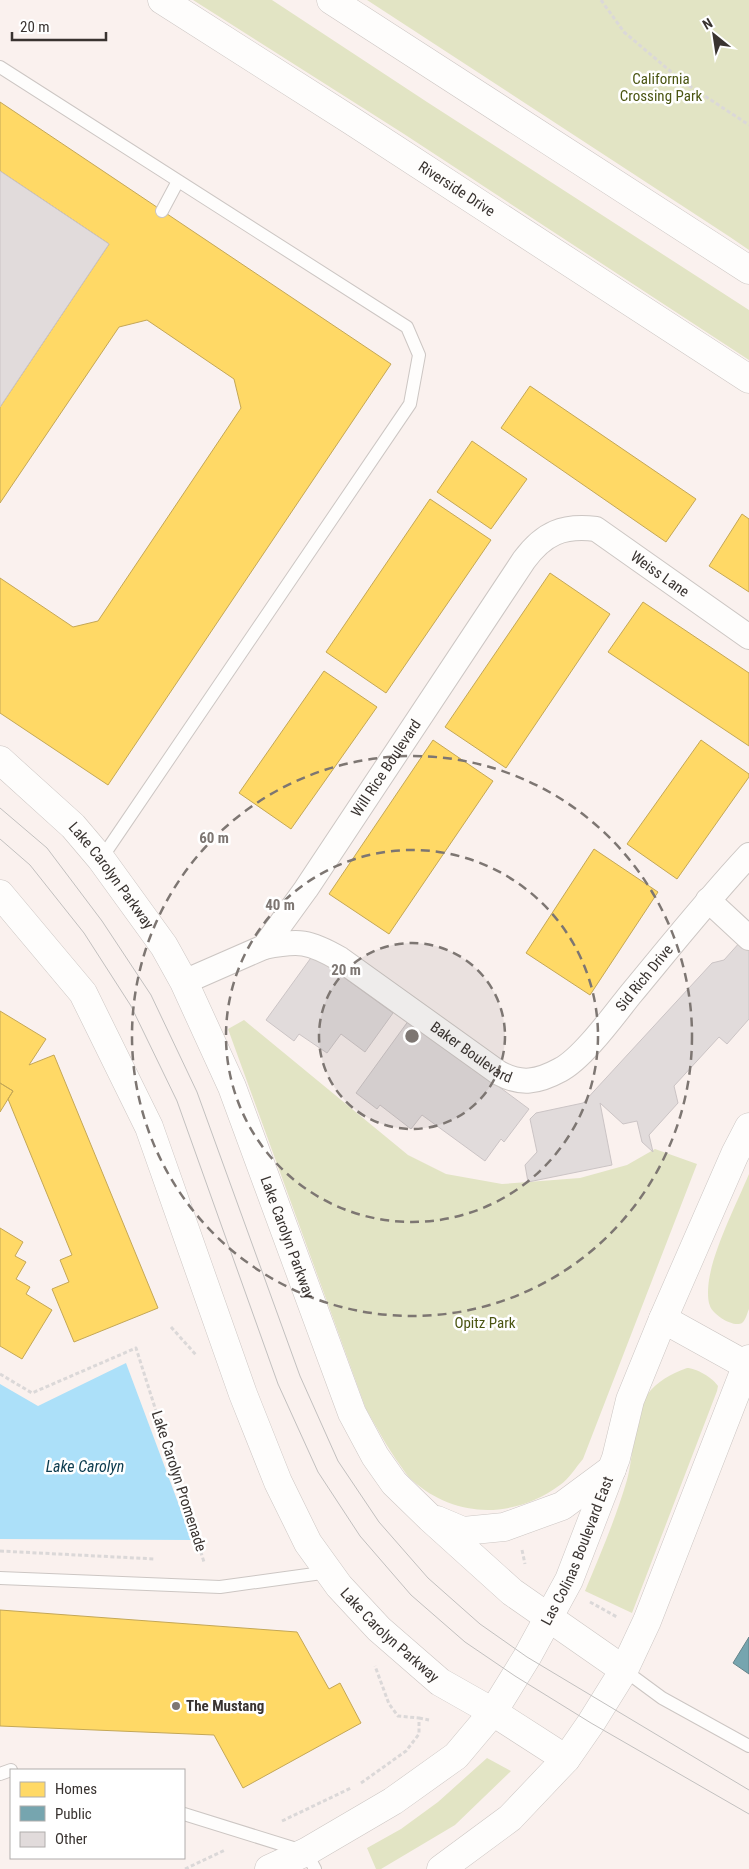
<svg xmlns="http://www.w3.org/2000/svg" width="749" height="1869" viewBox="0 0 749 1869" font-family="'Roboto Condensed',sans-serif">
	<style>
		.green { fill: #e2e4c4 }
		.water { fill: #ace0f9 }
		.homes { fill: #ffd966; stroke: #c4a756 }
		.public { fill: #76a5af; stroke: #648389 }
		.building { fill: #e1dbdb; stroke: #cbc4c5 }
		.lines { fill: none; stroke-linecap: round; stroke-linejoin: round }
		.lane-casing { stroke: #ccc6c3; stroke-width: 14 }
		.street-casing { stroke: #ccc6c3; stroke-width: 26 }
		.secondary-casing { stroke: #ccc6c3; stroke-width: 29 }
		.path { stroke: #dbd8d8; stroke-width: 3; stroke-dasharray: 4 2.5; stroke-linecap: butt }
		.lane { stroke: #fefdfc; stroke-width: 12 }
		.street { stroke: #fefdfc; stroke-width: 24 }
		.secondary { stroke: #fefdfc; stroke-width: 28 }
		.tram { stroke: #c2c0bf; stroke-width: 1 }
		.ring { fill: none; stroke: #7d7672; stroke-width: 2.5; stroke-dasharray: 9 6 }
		.poi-dot { fill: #7d7672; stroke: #fff; stroke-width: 2 }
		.labels { text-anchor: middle; stroke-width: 5; stroke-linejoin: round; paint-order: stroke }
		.park-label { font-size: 15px; fill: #4b5512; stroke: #fff }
		.street-label { font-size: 15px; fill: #393330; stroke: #fff }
		.poi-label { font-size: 15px; font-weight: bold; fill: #393330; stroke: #fff; text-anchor: start }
		.water-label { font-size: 16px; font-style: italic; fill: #0c3b4e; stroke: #fff }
		.centre { fill: #7d7672; stroke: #fff; stroke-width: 2.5 }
		.ring-label { font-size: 15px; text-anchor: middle; font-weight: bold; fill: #7d7672; stroke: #fff; stroke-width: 5; stroke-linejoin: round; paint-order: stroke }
	</style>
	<rect width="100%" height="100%" fill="#faf1ee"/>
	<!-- green -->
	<path class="green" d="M193,0H272L427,102L749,310V360L404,134Z
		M367,0H749V250L730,237Z
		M244,1020L408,1155L446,1174L502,1184L580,1178L627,1165L655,1149L697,1164L583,1459C576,1467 569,1479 560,1485C514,1519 455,1519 412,1480C407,1476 404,1470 400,1465C387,1447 377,1428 366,1409L228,1029Z
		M749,1174V1309C747,1313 746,1320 742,1323C734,1328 713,1315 710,1306C707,1299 708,1287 709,1280C714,1248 736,1205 749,1174Z
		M687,1368C696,1368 713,1378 718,1386L717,1391L632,1613L585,1591C600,1555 616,1518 627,1480C634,1455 633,1416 647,1395C657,1381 671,1374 687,1368Z
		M487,1758L511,1771L455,1825L381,1869H376L367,1848L401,1829L438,1802Z"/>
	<!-- water -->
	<path class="water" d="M126,1363L192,1540L0,1539V1384L38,1406Z"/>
	<!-- homes -->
	<path class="homes" d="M0,102L391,364L108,785L0,713V578L73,627L98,621L241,408L234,379L147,320L119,327L0,503V407L109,244L0,171Z
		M530,386L696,499L666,542L501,428Z
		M472,441L527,479L491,529L437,492Z
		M430,499L491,540L386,693L326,652Z
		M742,514L749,519V592L709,566Z
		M550,573L610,614L506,768L445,727Z
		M643,602L749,673V746L608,652Z
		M324,671L377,707L291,829L239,793Z
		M433,740L493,781L389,934L329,894Z
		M701,740L749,774V777L677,879L627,844Z
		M594,849L658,892L590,995L526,953Z
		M0,1011L46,1039L29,1065L54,1055L158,1308L74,1342L52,1289L69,1282L60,1260L72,1255L8,1099L13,1091L0,1083Z
		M0,1083L13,1091L0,1112Z
		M0,1228L23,1242L15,1256L26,1262L16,1279L30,1287L26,1294L52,1310L22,1359L0,1346Z
		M0,1610L297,1632L329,1689L340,1683L361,1723L243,1788L214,1735L0,1726Z"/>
	<!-- public -->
	<path class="public" d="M749,1637V1674L733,1663Z"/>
	<!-- building -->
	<path class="building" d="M0,171L109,244L0,407Z
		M741,941L749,948V1019L727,1044L719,1037L674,1086L678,1103L649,1135L653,1152L642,1142L637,1121L623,1124L600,1103L612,1165L528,1182L525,1165L537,1152L530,1119L536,1113L583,1103L712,963L724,960Z
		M313,955L393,1013L365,1052L341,1034L327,1053L299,1034L294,1041L266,1020Z
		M409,1020L529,1109L504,1142L501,1139L485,1161L422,1115L411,1129L380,1105L377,1109L356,1093Z"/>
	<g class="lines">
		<defs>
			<path id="lane" d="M0,67L407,327L419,355L410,404L101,859
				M162,211L178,181
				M0,1578L220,1587L329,1572
				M624,1670L662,1698L749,1746
				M0,1774L11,1770
				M184,1814L306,1852L315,1869"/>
			<g id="street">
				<path d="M708,900L749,938"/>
				<path id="s1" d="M264,947C299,940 309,941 340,959L499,1073C521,1085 538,1082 560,1070C582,1059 614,1015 630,995C669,948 707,900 749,855"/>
				<path id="s2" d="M184,982L264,947L306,889L524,560C544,533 563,525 596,529L749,637"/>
			</g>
			<g id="secondary">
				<path id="s3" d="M162,0L352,121L749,379"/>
				<path d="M331,0L749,270"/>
				<path id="s4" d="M0,760L73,826L101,859L164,946L184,982L232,1087L352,1413L375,1456L394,1483L430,1518L512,1592L624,1670"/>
				<path id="s5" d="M0,894L83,993L149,1127L243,1394L278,1482L308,1543L339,1586L379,1629L440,1682L493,1712L566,1759"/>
				<path d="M663,1319L746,1365"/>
				<path d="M437,1520L463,1531L504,1527L562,1506L612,1469"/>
				<path id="s6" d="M269,1869L306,1852L393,1801L456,1756L493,1712L527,1657L569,1580L616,1458L630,1400L663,1319L735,1154L749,1127"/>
				<path d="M441,1869L510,1818L566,1759L591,1723L624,1670L647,1621L749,1359"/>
			</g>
		</defs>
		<!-- lane casing -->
		<use href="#lane" class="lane-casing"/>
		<!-- street casing -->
		<use href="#street" class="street-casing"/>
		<!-- secondary casing -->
		<use href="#secondary" class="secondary-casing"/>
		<!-- path -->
		<path class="path" d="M601,0L624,32L682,81L749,125
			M171,1327L197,1356
			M0,1374L32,1393L136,1348L204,1562
			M522,1550L525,1564
			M0,1551L155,1559
			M590,1602L617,1617
			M419,1718L429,1720
			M361,1783L406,1751L419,1734V1718L398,1716L389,1704L375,1666
			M282,1821L351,1788
			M185,1869L225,1850"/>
		<!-- lane -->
		<use href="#lane" class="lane"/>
		<!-- street -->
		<use href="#street" class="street"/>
		<!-- secondary -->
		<use href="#secondary" class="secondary"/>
		<!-- tram -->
		<path class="tram" d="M0,808L47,848L102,921L151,995L197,1092L300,1376L338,1461L379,1522L428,1578L480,1624L527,1657L749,1790
			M0,839L30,865L84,933L131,1006L177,1101L278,1384L318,1472L360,1536L411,1595L465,1642L515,1676L591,1723L749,1814"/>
	</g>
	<!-- distance rings -->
	<circle cx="412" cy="1036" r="93" fill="#7d7672" fill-opacity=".12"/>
	<g class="ring">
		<circle cx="412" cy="1036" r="93"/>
		<circle cx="412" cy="1036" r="186"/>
		<circle cx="412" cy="1036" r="280"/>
	</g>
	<!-- markers -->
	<circle class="poi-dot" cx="176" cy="1706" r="5"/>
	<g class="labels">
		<!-- park labels -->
		<g class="park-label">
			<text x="661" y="84">California<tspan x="661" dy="17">Crossing Park</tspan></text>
			<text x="485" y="1328">Opitz Park</text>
		</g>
		<!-- street labels -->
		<g class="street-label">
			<text dy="5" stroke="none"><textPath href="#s3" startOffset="350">Riverside Drive</textPath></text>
			<text dy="5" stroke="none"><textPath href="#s2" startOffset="715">Weiss Lane</textPath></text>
			<text dy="5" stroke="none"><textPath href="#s2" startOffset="304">Will Rice Boulevard</textPath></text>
			<text dy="5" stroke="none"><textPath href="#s4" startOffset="161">Lake Carolyn Parkway</textPath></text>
			<text dy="5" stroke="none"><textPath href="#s1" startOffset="465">Sid Rich Drive</textPath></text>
			<text dy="5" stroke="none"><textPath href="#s1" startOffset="241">Baker Boulevard</textPath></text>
			<text dy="5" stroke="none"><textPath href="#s4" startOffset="566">Lake Carolyn Parkway</textPath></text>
			<text transform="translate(179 1481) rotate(72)" y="5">Lake Carolyn Promenade</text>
			<text dy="5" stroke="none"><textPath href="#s6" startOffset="459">Las Colinas Boulevard East</textPath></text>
			<text dy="5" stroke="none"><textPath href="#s5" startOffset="848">Lake Carolyn Parkway</textPath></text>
		</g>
		<!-- poi labels -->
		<g class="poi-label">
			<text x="186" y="1711">The Mustang</text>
		</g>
		<!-- water labels -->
		<g class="water-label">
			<text x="85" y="1472">Lake Carolyn</text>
		</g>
	</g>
	<circle cx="412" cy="1036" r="8" class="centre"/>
	<g class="ring-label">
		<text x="214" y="843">60 m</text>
		<text x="280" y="910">40 m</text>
		<text x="346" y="975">20 m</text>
	</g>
	<!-- legend -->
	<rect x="10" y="1769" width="175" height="90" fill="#ffffff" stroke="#b0adac"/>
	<rect x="20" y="1782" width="25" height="15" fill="#ffd966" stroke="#b0adac"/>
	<text x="55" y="1794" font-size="15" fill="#393330">Homes</text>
	<rect x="20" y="1806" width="25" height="15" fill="#76a5af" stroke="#b0adac"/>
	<text x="55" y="1819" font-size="15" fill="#393330">Public</text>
	<rect x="20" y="1832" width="25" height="15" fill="#e1dbdb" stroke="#b0adac"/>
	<text x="55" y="1844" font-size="15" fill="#393330">Other</text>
	<!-- north arrow -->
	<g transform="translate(714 35) rotate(330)" stroke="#ffffff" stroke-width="4" paint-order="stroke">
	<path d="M0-4L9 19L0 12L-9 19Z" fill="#393330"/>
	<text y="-8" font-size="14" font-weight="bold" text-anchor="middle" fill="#393330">N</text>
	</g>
	<!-- scale -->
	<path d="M12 32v8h94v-8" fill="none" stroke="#393330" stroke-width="2.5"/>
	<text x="20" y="32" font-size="15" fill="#393330" stroke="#ffffff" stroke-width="4" paint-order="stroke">20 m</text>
</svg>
